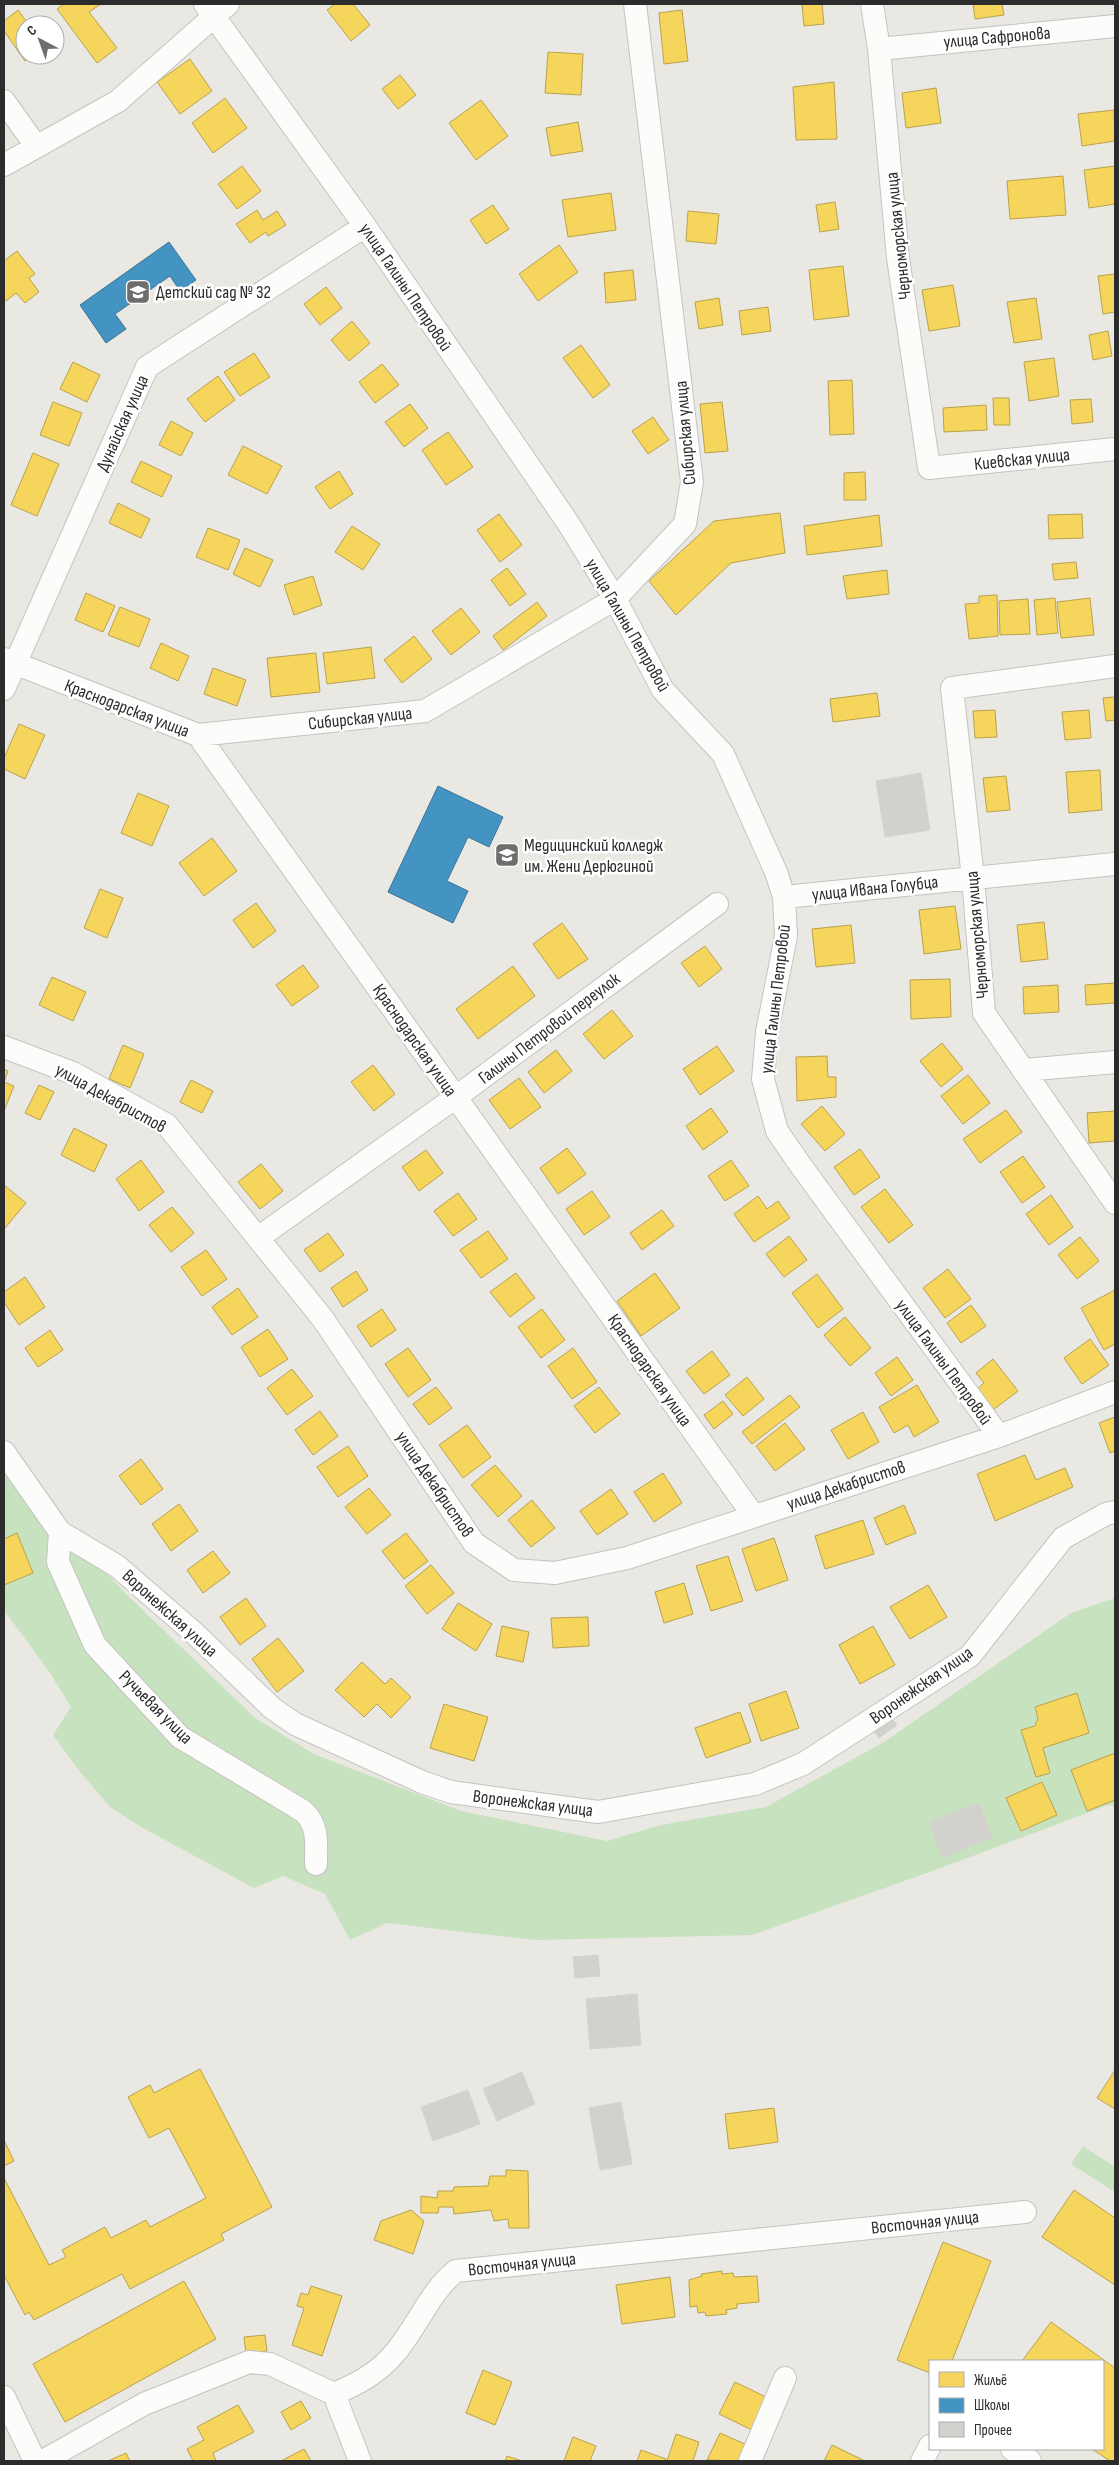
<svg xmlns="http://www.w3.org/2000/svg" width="1119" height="2465" viewBox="0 0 1119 2465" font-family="'Sofia Sans Condensed',sans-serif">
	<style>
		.green { fill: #c7e2be }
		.homes { fill: #f6d55c; stroke: #b9a24e }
		.schools { fill: #4393c3; stroke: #3c7496 }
		.building { fill: #d2d1cd; stroke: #d4d3ce }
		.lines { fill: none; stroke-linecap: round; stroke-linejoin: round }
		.minor-casing { stroke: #c4c3c2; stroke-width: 24 }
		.minor { stroke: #fcfcfb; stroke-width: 22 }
		.labels { text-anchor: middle; stroke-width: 5; stroke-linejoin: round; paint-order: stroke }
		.street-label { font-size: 18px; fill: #2c2c2c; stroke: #fff }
		.poi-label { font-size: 18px; fill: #2c2c2c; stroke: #fff; text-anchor: start }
	</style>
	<rect width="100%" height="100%" fill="#e9e8e2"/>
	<!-- green -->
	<path class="green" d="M4,1465L126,1594L255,1718L314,1754L461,1811L607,1841L661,1825L766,1807L884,1742L1071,1613L1115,1598V1806L1108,1805L938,1869L752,1935L535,1940L387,1923L350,1940L325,1894L283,1876L254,1888L141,1827L110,1807L81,1773L53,1735L71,1707L50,1673L4,1610Z
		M1083,2146L1115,2167V2192L1071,2164Z"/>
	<!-- homes -->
	<path class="homes" d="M64,4H101L89,12L117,48L97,63L57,9Z
		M335,4H353L370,25L351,41L327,10Z
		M802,4H822L824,24L804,26Z
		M973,4H1002L1004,15L975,19Z
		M18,10L29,25H25V55H33L25,61L4,31V21Z
		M682,10L688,61L664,64L659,13Z
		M548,52L583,54L581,95L545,93Z
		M190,59L212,91L180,114L157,82Z
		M400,75L416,95L398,109L382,89Z
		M834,82L837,139L796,140L793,87Z
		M936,88L941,123L906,128L902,93Z
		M225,98L247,128L213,153L192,123Z
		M481,100L508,136L476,160L449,123Z
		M1114,110L1115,141L1082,146L1078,114Z
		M578,122L583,151L551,156L546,128Z
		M242,166L261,191L237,209L218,184Z
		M1115,166V204L1089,208L1084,170Z
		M1063,176L1066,215L1010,219L1007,181Z
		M611,193L616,230L568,237L562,200Z
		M835,202L839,229L820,232L816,205Z
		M493,205L509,229L486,244L470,220Z
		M257,210L263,220L277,211L286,225L268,236L266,232L250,243L236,224Z
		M688,211L719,214L716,244L686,241Z
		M559,245L578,272L538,301L519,274Z
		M17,251L35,274L29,278L39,292L25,303L16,293L6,301L4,298V261Z
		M843,266L849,316L814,320L809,270Z
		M633,270L636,300L606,303L604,273Z
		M1115,274V312L1103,314L1098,276Z
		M953,285L960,326L929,331L922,290Z
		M326,287L342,308L320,325L304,304Z
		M719,298L723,325L699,329L695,302Z
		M1036,298L1042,339L1014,343L1007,302Z
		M768,307L771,331L742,335L739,311Z
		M352,321L370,343L349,361L331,340Z
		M1108,331L1112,356L1093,360L1089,335Z
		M581,345L610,385L593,398L563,358Z
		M254,353L270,377L240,396L224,372Z
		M1054,358L1059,396L1029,401L1024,362Z
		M73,362L100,375L87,402L60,389Z
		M382,364L399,385L375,403L359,382Z
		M218,376L235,400L205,422L187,399Z
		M852,380L854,434L830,435L828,381Z
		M993,398H1009L1010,425H994Z
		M1091,399L1093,422L1072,424L1070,400Z
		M53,402L82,413L69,446L40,435Z
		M722,402L728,451L705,453L700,404Z
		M410,404L428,428L404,447L385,422Z
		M986,405L987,430L944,432L943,408Z
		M653,417L669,440L648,454L632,431Z
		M171,421L193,433L181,456L159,445Z
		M448,432L473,467L446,485L422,450Z
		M243,446L282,466L267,494L228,475Z
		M33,453L59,464L37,516L11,505Z
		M141,461L172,476L162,497L131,482Z
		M339,471L353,494L330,509L315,487Z
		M865,472L866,500H844V473Z
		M118,503L150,519L141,538L109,523Z
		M780,513L785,553L731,563L676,615L649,581L714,521Z
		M499,514L522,545L500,562L477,530Z
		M1082,514L1083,538L1049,539L1048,515Z
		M879,515L882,546L807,555L804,526Z
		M352,526L380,544L363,570L335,552Z
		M208,528L240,540L228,570L196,557Z
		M245,548L273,560L260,587L233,574Z
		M1076,562L1078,578L1054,580L1052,564Z
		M507,568L526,594L510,606L491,580Z
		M887,570L889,594L847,599L843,576Z
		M313,576L322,605L294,615L284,585Z
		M86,593L115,606L103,632L75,620Z
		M997,595L998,636L969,639L965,604L979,603V596Z
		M1055,598L1058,633L1037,635L1034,600Z
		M1090,598L1094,635L1061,638L1057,602Z
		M1028,599L1030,634L1000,635L999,601Z
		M537,602L547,616L503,650L493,636Z
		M120,607L150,619L139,647L108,635Z
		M461,608L480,632L451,655L432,631Z
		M414,636L432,659L402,683L384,660Z
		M161,643L189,656L178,681L150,668Z
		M371,647L375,678L327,684L323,653Z
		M316,653L320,692L271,697L267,658Z
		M213,668L246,680L237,706L204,694Z
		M877,693L880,716L833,722L830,699Z
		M1115,697V720L1106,721L1103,698Z
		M995,710L997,737L975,738L973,711Z
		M1089,710L1091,738L1065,740L1062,712Z
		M19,724L45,735L25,779L4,769V758Z
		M1100,770L1102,810L1069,813L1066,772Z
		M1006,776L1010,810L987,812L983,778Z
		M138,793L169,806L152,846L121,833Z
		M212,838L237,871L204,896L179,863Z
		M100,889L123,898L107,938L84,928Z
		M256,903L276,931L253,948L233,920Z
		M955,906L961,949L924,954L919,910Z
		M1044,922L1048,959L1021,962L1017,925Z
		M562,923L588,959L558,979L533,944Z
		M851,925L855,963L816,967L812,929Z
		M705,946L722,969L699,987L681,963Z
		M303,965L319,987L292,1006L276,985Z
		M513,966L535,996L478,1039L456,1009Z
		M52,977L86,992L73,1021L39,1005Z
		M950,979L951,1017L911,1019L910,980Z
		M1115,983V1003L1086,1005L1085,985Z
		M1058,985L1059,1012L1024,1014L1023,987Z
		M612,1010L633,1036L604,1059L583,1034Z
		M942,1043L963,1069L941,1087L920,1061Z
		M123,1045L144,1054L130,1088L109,1079Z
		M717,1046L734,1071L700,1095L683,1069Z
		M556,1050L572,1071L544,1093L528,1072Z
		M827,1056L828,1077H836V1097L797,1101L796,1057Z
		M373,1065L395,1094L374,1111L351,1082Z
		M4,1069L8,1071L4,1082L14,1086L4,1111Z
		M968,1075L990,1103L963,1124L941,1096Z
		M519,1078L541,1107L510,1129L489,1100Z
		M191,1080L213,1091L202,1113L180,1102Z
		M39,1085L54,1092L40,1120L25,1113Z
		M822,1106L845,1134L825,1151L801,1124Z
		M711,1108L728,1132L703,1150L686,1126Z
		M1006,1110L1022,1132L980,1163L963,1139Z
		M1115,1111V1141L1089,1143L1087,1113Z
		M74,1128L107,1145L94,1172L61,1155Z
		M567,1148L586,1174L558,1194L540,1168Z
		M860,1149L880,1177L854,1195L834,1167Z
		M426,1150L443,1173L419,1191L402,1167Z
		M1023,1156L1045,1187L1022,1203L1000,1172Z
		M141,1160L164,1192L139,1211L116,1179Z
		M731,1160L749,1186L725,1201L708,1176Z
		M261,1164L283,1191L260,1209L238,1182Z
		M4,1185L26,1203L5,1228L4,1227Z
		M885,1189L913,1225L889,1243L861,1207Z
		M592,1191L610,1217L584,1235L566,1209Z
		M458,1193L477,1219L453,1236L434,1211Z
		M1051,1195L1073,1227L1049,1245L1026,1214Z
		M758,1196L767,1209L778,1201L790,1218L754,1242L734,1214Z
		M172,1207L194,1233L171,1252L149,1225Z
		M662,1210L674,1226L642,1250L630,1233Z
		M488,1231L508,1259L481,1278L460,1250Z
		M328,1233L344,1255L320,1272L304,1250Z
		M789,1236L807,1260L784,1277L766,1254Z
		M1080,1237L1099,1261L1077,1279L1058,1255Z
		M206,1250L227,1279L202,1296L181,1267Z
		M948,1269L971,1299L945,1318L923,1288Z
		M356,1271L368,1290L343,1307L331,1288Z
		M516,1273L535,1298L510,1317L490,1292Z
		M655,1273L680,1308L641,1336L617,1301Z
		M817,1274L843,1309L818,1328L792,1293Z
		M25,1277L45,1307L19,1325L4,1302V1292Z
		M238,1288L258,1317L232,1335L212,1307Z
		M1115,1290V1344L1104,1350L1081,1308Z
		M971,1305L986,1326L961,1343L947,1323Z
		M382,1309L396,1330L371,1347L357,1326Z
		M542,1309L565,1340L541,1358L518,1327Z
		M845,1317L871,1348L850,1366L824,1335Z
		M268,1329L288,1359L260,1377L241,1347Z
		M50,1330L63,1350L38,1367L25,1348Z
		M1090,1339L1109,1365L1082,1384L1064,1358Z
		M408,1348L431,1380L408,1397L385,1364Z
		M573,1348L597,1382L572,1399L548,1366Z
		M712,1351L730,1375L704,1394L686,1371Z
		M897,1357L913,1380L891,1396L875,1373Z
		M993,1359L1018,1391L993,1410L977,1389L984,1383L976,1373Z
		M292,1369L313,1396L287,1415L267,1388Z
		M747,1377L764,1399L743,1416L725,1395Z
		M917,1385L939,1422L914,1437L908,1425L894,1433L879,1407Z
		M436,1387L452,1408L429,1425L413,1404Z
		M599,1387L620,1414L595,1433L574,1406Z
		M790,1395L800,1407L752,1444L742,1432Z
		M723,1401L733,1414L714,1429L704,1415Z
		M320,1411L338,1436L313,1455L295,1430Z
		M863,1412L879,1442L848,1459L831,1430Z
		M1115,1417V1451L1110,1453L1099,1423Z
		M785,1423L805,1449L775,1471L756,1446Z
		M467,1425L491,1457L463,1478L439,1445Z
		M348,1446L368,1476L338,1497L317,1467Z
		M1025,1455L1036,1480L1065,1468L1073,1487L995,1521L977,1474Z
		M141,1459L163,1489L141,1505L119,1476Z
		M495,1465L522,1496L498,1517L471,1485Z
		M663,1473L682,1503L654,1522L634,1492Z
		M369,1488L391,1515L367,1534L345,1507Z
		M611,1489L628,1514L597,1535L580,1511Z
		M532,1500L555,1528L531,1547L508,1520Z
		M179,1504L198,1531L171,1551L152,1524Z
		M904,1505L916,1533L886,1545L874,1518Z
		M863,1520L874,1554L825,1569L815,1536Z
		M17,1533L33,1573L4,1585V1539Z
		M406,1533L428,1561L404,1579L382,1551Z
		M774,1538L788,1580L756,1591L742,1549Z
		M213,1551L230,1573L203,1593L187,1570Z
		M728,1556L743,1601L711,1611L696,1566Z
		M431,1565L454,1593L427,1614L405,1586Z
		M684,1583L693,1614L664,1623L655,1592Z
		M928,1585L947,1617L910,1639L890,1607Z
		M246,1598L266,1626L240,1645L220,1617Z
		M458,1603L492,1624L476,1651L442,1629Z
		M588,1617L589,1646L553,1648L551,1618Z
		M502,1626L529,1632L523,1662L496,1656Z
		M873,1626L895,1665L860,1684L839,1645Z
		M278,1638L304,1671L277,1692L252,1659Z
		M362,1662L385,1684L391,1678L411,1697L391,1718L377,1704L364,1717L335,1690Z
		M786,1691L799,1728L761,1741L749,1704Z
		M1077,1693L1089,1733L1043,1748L1050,1773L1036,1777L1021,1730L1035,1726L1038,1718L1035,1707Z
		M444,1704L488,1717L474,1761L430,1748Z
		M740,1712L751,1742L706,1758L695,1728Z
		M1115,1753V1800L1087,1811L1071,1770Z
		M1042,1782L1057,1815L1021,1831L1006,1798Z
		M200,2069L272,2207L221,2234L224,2240L130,2289L122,2274L34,2320L29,2312L25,2315L4,2275V2178L49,2265L66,2257L62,2250L105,2227L111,2238L146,2220L150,2227L206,2198L169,2128L149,2138L128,2097L150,2085L154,2093Z
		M1115,2070V2109L1097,2098Z
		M774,2108L778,2142L729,2149L725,2114Z
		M4,2140L14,2161L4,2166Z
		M506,2170L528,2171L529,2228H509L508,2219L494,2221L491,2210L454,2214L453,2207H439L438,2213H421V2196L437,2198L438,2191H453L454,2187L488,2186L490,2176H506Z
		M1074,2190L1115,2218V2285L1042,2237Z
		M411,2210L424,2221L413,2254L374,2240L381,2221Z
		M943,2242L991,2261L952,2361H930V2373L897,2360Z
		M722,2271V2274L733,2273L734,2277L757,2276L759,2302L737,2304V2308L726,2310L727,2314L706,2316L705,2312L698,2313L697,2306L690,2307L689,2280L702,2276L701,2274Z
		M670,2277L675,2317L622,2324L616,2285Z
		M184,2281L216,2339L65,2422L33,2364Z
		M311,2286L342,2296L322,2356L292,2345L304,2308L297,2306L301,2293L308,2295Z
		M1051,2322L1115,2368V2461H1110L1092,2449H1103V2361H1022Z
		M265,2335L267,2351L246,2354L244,2337Z
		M483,2370L512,2382L495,2425L466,2413Z
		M735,2382L768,2398L752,2430L719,2414Z
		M301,2401L311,2418L291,2430L281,2412Z
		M238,2405L254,2432L213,2453L216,2461H193L187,2449L204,2440L197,2427Z
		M720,2433L747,2445L740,2461L707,2460Z
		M676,2434L699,2442L693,2461H667Z
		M573,2437L596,2446L590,2461H564Z
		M832,2445L865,2461H824Z
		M304,2449L311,2461H281Z
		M641,2450L666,2459L665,2461H637Z
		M126,2453L130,2461H108Z
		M507,2456L522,2461H505Z"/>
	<!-- schools -->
	<path class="schools" d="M169,242L196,280L180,291L170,276L115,314L126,329L106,343L80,305Z
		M438,786L503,817L489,847L468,837L447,881L468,891L453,923L388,892Z"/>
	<!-- building -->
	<path class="building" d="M921,773L930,830L885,837L876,781Z
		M887,1712L897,1725L879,1738L869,1725Z
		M979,1803L992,1838L942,1857L929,1822Z
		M598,1955L600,1976L575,1978L573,1957Z
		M637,1994L641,2045L590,2049L586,1999Z
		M522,2072L535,2104L497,2121L483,2089Z
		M468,2090L480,2124L433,2141L421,2107Z
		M621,2102L632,2164L600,2170L589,2108Z"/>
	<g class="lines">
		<defs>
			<path id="minor" d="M205,4L365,226L568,523L615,599L663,690L723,754L776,872L784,897L786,936L767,1032L763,1079L777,1131L801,1166L999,1436
				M872,4L879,49L898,258L929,468L1115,449
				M879,49L1115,26
				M4,101L36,146
				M4,165L118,101L228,4
				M4,659L198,735L753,1515
				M1115,666L952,688L973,878L984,1013L1115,1203
				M4,689L147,367L365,226
				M198,735L425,711L615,599L685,524L692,482L635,4
				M784,897L1115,864
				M4,1047L73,1073L167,1125L323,1319L474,1543L514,1570L555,1573L627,1558L999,1436L1115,1392
				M1025,1070L1115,1062
				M258,1238L456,1097L717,904
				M4,1452L60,1532L117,1566L192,1631L272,1708L295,1724L422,1782L451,1792L598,1812L755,1784L803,1764L970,1656L1063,1538L1106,1514L1115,1512
				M60,1532L58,1562L95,1645L180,1737L303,1811C319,1825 316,1844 316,1864
				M334,2394L360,2461
				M4,2397L35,2461
				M1012,2449L1030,2461
				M43,2461L144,2404L249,2362L270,2364L334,2394C357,2384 377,2374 394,2354C417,2328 429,2292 456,2271L1025,2212
				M750,2461L785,2378
				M922,2461L930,2446"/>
		</defs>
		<!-- minor casing -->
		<use href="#minor" class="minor-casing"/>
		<!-- minor -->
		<use href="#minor" class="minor"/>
	</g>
	<!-- icons -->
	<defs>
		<symbol id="school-square" viewBox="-11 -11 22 22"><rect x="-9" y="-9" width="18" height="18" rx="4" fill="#6e6e6c" stroke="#fff"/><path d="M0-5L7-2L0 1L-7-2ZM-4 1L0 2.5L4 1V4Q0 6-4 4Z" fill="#fff"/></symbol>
		<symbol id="university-square" viewBox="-11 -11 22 22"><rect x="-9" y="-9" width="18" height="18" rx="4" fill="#6e6e6c" stroke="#fff"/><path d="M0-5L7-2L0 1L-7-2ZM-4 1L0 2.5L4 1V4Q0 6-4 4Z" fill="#fff"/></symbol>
	</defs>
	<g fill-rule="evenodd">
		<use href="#school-square" x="124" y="278" width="28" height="28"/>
		<use href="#university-square" x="493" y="841" width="28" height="28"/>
	</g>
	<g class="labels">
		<!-- street labels -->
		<g class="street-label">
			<text transform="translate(997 37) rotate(-5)" y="6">улица Сафронова</text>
			<text transform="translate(898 236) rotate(-96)" y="6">Черноморская улица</text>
			<text transform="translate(406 287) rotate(56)" y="6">улица Галины Петровой</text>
			<text transform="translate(122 423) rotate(-66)" y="6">Дунайская улица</text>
			<text transform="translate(685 433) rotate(-95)" y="6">Сибирская улица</text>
			<text transform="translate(1022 459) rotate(-6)" y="6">Киевская улица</text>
			<text transform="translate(628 625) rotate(60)" y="6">улица Галины Петровой</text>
			<text transform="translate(127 708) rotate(21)" y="6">Краснодарская улица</text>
			<text transform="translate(360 718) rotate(-6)" y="6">Сибирская улица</text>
			<text transform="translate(875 888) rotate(-6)" y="6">улица Ивана Голубца</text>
			<text transform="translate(977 935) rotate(-95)" y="6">Черноморская улица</text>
			<text transform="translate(775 999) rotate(-83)" y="6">улица Галины Петровой</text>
			<text transform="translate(549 1028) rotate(-37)" y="6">Галины Петровой переулок</text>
			<text transform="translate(415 1040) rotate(55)" y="6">Краснодарская улица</text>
			<text transform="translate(111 1098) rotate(29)" y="6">улица Декабристов</text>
			<text transform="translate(944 1362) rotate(54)" y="6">улица Галины Петровой</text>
			<text transform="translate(650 1370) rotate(55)" y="6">Краснодарская улица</text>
			<text transform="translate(435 1484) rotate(56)" y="6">улица Декабристов</text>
			<text transform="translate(846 1485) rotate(-18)" y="6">улица Декабристов</text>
			<text transform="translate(170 1613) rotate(42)" y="6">Воронежская улица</text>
			<text transform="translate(921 1685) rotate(-35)" y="6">Воронежская улица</text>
			<text transform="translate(156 1707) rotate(45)" y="6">Ручьевая улица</text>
			<text transform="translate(533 1803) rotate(7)" y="6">Воронежская улица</text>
			<text transform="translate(925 2222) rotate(-6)" y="6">Восточная улица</text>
			<text transform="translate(522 2264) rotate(-6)" y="6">Восточная улица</text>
		</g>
		<!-- poi labels -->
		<g class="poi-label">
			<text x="156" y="298">Детский сад № 32</text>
			<text x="524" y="851">Медицинский колледж<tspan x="524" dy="21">им. Жени Дерюгиной</tspan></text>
		</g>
	</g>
	<!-- border -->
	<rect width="1119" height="2465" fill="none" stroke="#2c2c2c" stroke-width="10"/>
	<!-- legend -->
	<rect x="929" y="2360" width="175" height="90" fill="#ffffff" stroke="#ababab"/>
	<rect x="939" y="2372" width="25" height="15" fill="#f6d55c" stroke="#ababab"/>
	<text x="974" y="2385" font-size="15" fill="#2c2c2c">Жильё</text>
	<rect x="939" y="2398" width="25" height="15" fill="#4393c3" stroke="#ababab"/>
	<text x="974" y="2410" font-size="15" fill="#2c2c2c">Школы</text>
	<rect x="939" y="2422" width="25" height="15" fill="#d2d1cd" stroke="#ababab"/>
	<text x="974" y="2435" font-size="15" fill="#2c2c2c">Прочее</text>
	<!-- north arrow -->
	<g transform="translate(40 40) rotate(319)"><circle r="24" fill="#ffffff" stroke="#ababab"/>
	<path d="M0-4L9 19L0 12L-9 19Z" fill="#6e6e6c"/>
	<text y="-8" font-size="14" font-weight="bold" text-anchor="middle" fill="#2c2c2c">С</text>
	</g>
</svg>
